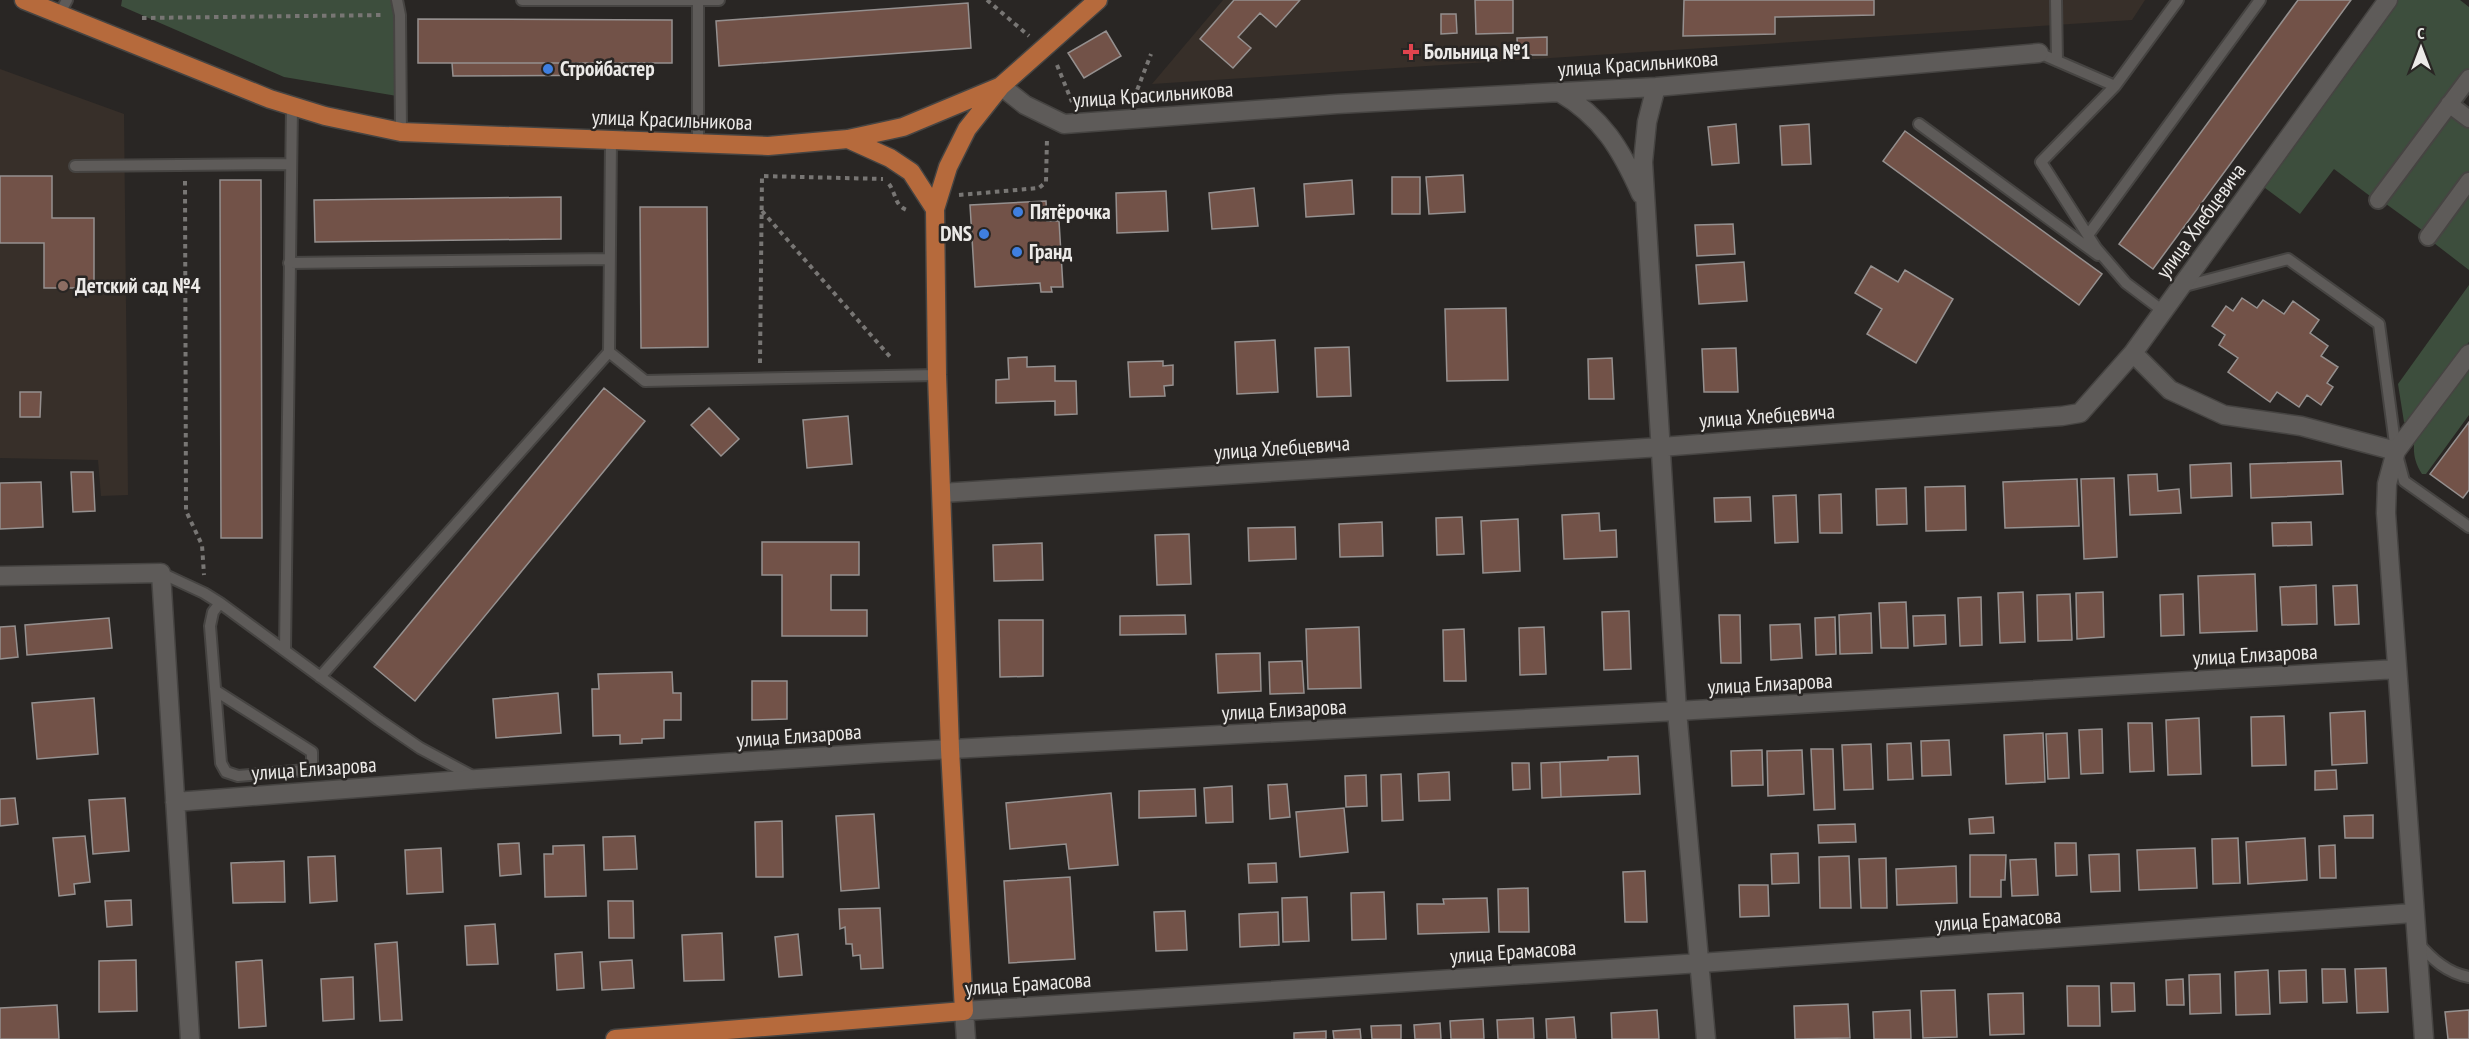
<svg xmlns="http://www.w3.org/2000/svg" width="2469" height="1039" viewBox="0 0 2469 1039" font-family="'PT Sans Narrow',sans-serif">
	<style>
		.built { fill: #372f29 }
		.green { fill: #3d4e3d }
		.building { fill: #725248; stroke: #95908f; stroke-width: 1.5 }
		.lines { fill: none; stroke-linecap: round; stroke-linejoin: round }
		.service-casing { stroke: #464442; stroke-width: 14 }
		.pedestrian-casing { stroke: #464442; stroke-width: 20 }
		.minor-casing { stroke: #464442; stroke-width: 21 }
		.primary-casing { stroke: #464442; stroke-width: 21 }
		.path { stroke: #787674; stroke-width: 4; stroke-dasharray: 4.5 4.5; stroke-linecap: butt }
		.service { stroke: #5e5b59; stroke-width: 10 }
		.pedestrian { stroke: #5e5b59; stroke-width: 16 }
		.minor { stroke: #5e5b59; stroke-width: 18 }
		.primary { stroke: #b66a3c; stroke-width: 18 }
		.health-dot { fill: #e0444e; stroke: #292624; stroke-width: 2 }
		.shop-dot { fill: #3f7fe0; stroke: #292624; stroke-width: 2 }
		.education-dot { fill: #8d6e63; stroke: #292624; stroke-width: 2 }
		.labels { text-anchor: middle; stroke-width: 5; stroke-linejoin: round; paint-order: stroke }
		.poi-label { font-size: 21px; font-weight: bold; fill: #eceae8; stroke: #292624; text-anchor: start }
		.street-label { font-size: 21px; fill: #eceae8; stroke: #292624 }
	</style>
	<rect width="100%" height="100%" fill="#292624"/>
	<!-- built -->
	<path class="built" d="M1223,0H2145L2132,20L1152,84Z
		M0,69L124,114L128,495L101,496L98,460L0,458Z"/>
	<!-- green -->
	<path class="green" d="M122,0H392L396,18L397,96L284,77L121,6Z
		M2398,0H2460L2469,7V71L2374,199L2334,169L2300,214L2261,185Z
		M2449,111L2469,126V176L2426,233L2382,201Z
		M2469,188V270L2430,240Z
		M2469,285V342L2408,423L2404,422L2398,384Z
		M2469,360V415L2426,474H2422C2413,460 2413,450 2415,435Z"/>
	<!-- building -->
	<path class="building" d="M1234,0H1300L1276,27L1260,13L1238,37L1251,48L1233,68L1200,39Z
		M1475,0H1513V33L1476,34Z
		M1684,0H1874V15L1775,17V34L1683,36Z
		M2298,0H2351L2153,269L2119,244Z
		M968,3L971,48L719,66L716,21Z
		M1441,14H1456L1457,33L1441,34Z
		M418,19L672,20V63H418Z
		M1106,31L1121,56L1084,78L1068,53Z
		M1547,37V55H1518L1517,38Z
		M452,63H643V75L453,76Z
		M1736,124L1739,163L1712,165L1708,127Z
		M1809,124L1811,164L1782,165L1780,126Z
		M1905,131L2102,274L2079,305L1883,161Z
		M1463,175L1465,212L1429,214L1426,177Z
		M0,176H52V218H94V288H44V243H0Z
		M1392,177H1420V214H1392Z
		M220,180H261L262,538H221Z
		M1352,180L1354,214L1306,217L1304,184Z
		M1254,188L1258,226L1212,229L1209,193Z
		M1166,191L1168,231L1117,233L1116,193Z
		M561,197V239L315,242L314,200Z
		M1046,201L1047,221H1059L1063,287H1051L1052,292H1041L1040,283L975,287L970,205Z
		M640,207H707L708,347L641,348Z
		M1733,224L1735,254L1697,256L1695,225Z
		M1744,262L1747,301L1699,304L1696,265Z
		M1871,266L1898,282L1905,270L1953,299L1916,363L1867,334L1882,309L1855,293Z
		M2242,298L2257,308L2263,300L2284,314L2293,301L2319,320L2310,333L2328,346L2321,356L2338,367L2327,383L2333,387L2321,405L2307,395L2299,407L2277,392L2270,402L2228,372L2238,358L2219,345L2225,335L2212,326L2226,306L2233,311Z
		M1506,308L1508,380L1447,381L1445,309Z
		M1275,340L1278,392L1237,394L1235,342Z
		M1349,347L1351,396L1317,397L1315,348Z
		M1736,348L1738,392H1704L1702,349Z
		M1027,357V367L1055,366V381H1076L1077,414L1055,415V401L996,403V380L1009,379L1008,358Z
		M1612,358L1614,399H1589L1588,359Z
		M1163,361V366L1173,365V385L1164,386L1165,396L1130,397L1128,362Z
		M604,388L645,421L415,701L374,667Z
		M20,392H41L40,417H20Z
		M709,408L739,439L721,456L691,425Z
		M848,416L852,464L807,468L803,420Z
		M2469,422V490L2463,498L2430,474Z
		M2341,461L2343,494L2251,498L2250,464Z
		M2231,463L2232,496L2191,498L2190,465Z
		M71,472H93L95,511L73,512Z
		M2157,474L2158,491L2179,489L2181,513L2130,515L2128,475Z
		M2114,478L2117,557L2084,559L2081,479Z
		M2077,479L2079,526L2005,528L2003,482Z
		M41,482L43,527L0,529V483Z
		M1965,486L1966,530L1926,531L1925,487Z
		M1906,488L1907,524L1877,525L1876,489Z
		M1841,494L1842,533H1820L1819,495Z
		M1796,495L1798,542L1775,543L1773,496Z
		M1750,497L1751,521L1715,522L1714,498Z
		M1599,513L1600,531L1616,530L1617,557L1564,559L1562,515Z
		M1462,517L1464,554L1437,555L1436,518Z
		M1518,519L1520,571L1483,573L1481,521Z
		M1382,522L1383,556L1340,557L1339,524Z
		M2311,522L2312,545L2273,546L2272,523Z
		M1295,527L1296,559L1249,561L1248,528Z
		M1189,534L1191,584L1157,585L1155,535Z
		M762,542H859V575H831V610H867V636H782V575H762Z
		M1042,543L1043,580L994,581L993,545Z
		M2255,574L2257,631L2200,633L2198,576Z
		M2316,585L2317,624L2282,625L2280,587Z
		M2357,585L2359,624L2335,625L2333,586Z
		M2023,592L2025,642L2000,643L1998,593Z
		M2103,592L2104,637L2077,639L2076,593Z
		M2070,594L2072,640L2038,641L2037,595Z
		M2183,594L2184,635L2161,636L2160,595Z
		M1981,597L1982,645L1960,646L1958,598Z
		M1906,602L1908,648H1881L1879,603Z
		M1629,611L1631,669L1604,670L1602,612Z
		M1871,613L1872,653L1840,654L1839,615Z
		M1185,615L1186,634L1120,635V616Z
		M1719,615H1740L1741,663H1721Z
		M1945,615L1946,644L1914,646L1913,616Z
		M1835,617L1836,654L1816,655L1815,618Z
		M109,618L112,648L27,655L25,625Z
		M999,620H1043V676L1000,677Z
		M1800,624L1802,658L1771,660L1770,625Z
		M15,626L18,657L0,659V627Z
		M1359,627L1361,688L1308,689L1306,629Z
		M1544,627L1546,674L1520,675L1519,628Z
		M1464,629L1466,681H1444L1443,630Z
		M1260,653L1261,691L1218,693L1216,654Z
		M1302,661L1304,693L1270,694L1269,662Z
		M672,672L673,693H681V720H664V738L642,739V743L620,744V735L593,736L592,689H599L598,674Z
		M752,681H787V719L752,720Z
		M558,693L561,733L496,738L493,699Z
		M94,698L98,754L37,759L32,703Z
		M2365,711L2367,763L2332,765L2330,713Z
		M2284,716L2286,765L2252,766L2251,717Z
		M2199,718L2201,774L2168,775L2166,720Z
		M2128,723H2152L2154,771L2130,772Z
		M2102,729L2103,773L2081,774L2079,730Z
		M2043,733L2045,782L2006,784L2004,735Z
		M2067,733L2069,778L2048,779L2046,734Z
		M1949,740L1951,775L1922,776L1921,741Z
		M1911,743L1913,779L1888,780L1887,744Z
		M1871,744L1873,789L1844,790L1842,745Z
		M1811,749H1833L1835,809L1814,810Z
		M1762,750L1763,785L1732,786L1731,751Z
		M1802,750L1804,794L1768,796L1767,751Z
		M1638,756L1640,794L1561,797L1560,762L1608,760V757Z
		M1560,762L1561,797L1542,798L1541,763Z
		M1512,763H1529L1530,789L1513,790Z
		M2336,770L2337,789L2315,790V771Z
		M1449,772L1450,800L1419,801L1418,774Z
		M1401,774L1403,820L1382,821L1381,775Z
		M1366,775L1367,806L1346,807L1345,776Z
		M1287,784L1290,817L1270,819L1268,785Z
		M1232,786L1233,822L1206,823L1204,788Z
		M1195,789L1196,816L1139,818V791Z
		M1111,793L1118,865L1069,869L1066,844L1010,849L1006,803Z
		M15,798L18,824L0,826V799Z
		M125,798L129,851L93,854L89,800Z
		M1344,808L1348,852L1300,857L1296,812Z
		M874,814L879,888L841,891L836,816Z
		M2373,815V838H2345L2344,816Z
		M1993,817L1994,833L1970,834L1969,819Z
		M782,821L783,877H756L755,822Z
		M1855,824L1856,842L1819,843L1818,825Z
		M85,836L90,882L74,884L75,894L59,896L53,838Z
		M635,836L637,869L604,870L603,837Z
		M2238,838L2240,883L2213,884L2212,839Z
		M2305,838L2307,880L2248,884L2246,842Z
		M519,843L521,874L500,876L498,844Z
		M2055,843H2076L2077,875L2056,876Z
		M584,845L586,896L545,897L544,854H553V846Z
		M2335,845L2336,878H2320L2319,846Z
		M441,848L443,892L407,894L405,850Z
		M2195,848L2197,888L2139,890L2137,850Z
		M1798,853L1799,883L1772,884L1771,854Z
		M2119,854L2120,891L2091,892L2089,855Z
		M1970,855H2006L2005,880H2001V897H1970Z
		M335,856L337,901L310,903L308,857Z
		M1849,856L1851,908H1820L1819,857Z
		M1886,858L1887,908H1861L1859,859Z
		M2036,859L2038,895L2012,896L2010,860Z
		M284,861L285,902L233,903L231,863Z
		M1276,863L1277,882L1249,883L1248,864Z
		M1956,866L1957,903L1897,905L1896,869Z
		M1645,871L1647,922H1625L1623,872Z
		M1070,877L1075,959L1009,963L1004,881Z
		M1739,885H1768L1769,916L1740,917Z
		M1528,888L1529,932H1499L1498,889Z
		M1384,892L1386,939L1352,940L1351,893Z
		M1307,897L1309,941L1283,942L1282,898Z
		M1487,898L1489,932L1418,934L1417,904H1444L1443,899Z
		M131,900L132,925L107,927L105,901Z
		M608,901H633L634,938H609Z
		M880,908L883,968L861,969L860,955L853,956L852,944H846L845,927L840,929L839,909Z
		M1185,911L1187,950L1156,951L1154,912Z
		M1278,912L1279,945L1240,947L1239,914Z
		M495,924L498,964L467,965L465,926Z
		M722,933L724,980L684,981L682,935Z
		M798,934L802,975L779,977L775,937Z
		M397,942L402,1020L380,1021L375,944Z
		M582,952L584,988L557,990L555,954Z
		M136,960L137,1011L99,1012V961Z
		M262,960L266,1026L239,1028L236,962Z
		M632,960L634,988L602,990L600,962Z
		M2386,968L2388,1012L2357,1013L2355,969Z
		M2322,969H2345L2347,1002L2323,1003Z
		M2268,970L2270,1014L2236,1015L2235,972Z
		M2306,970L2307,1002L2280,1003L2279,971Z
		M2220,974L2221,1013L2190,1014L2189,975Z
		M353,977L354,1019L323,1021L321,979Z
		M2183,979L2184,1005H2167L2166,980Z
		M2111,983H2134L2135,1011L2112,1012Z
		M2067,986H2099L2100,1026H2068Z
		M1955,990L1957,1037L1923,1038L1921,991Z
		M2023,993L2024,1034L1990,1035L1988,994Z
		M1848,1004L1850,1038L1795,1039L1794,1006Z
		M57,1005L59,1039H0V1008Z
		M1657,1010L1659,1039H1612L1611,1013Z
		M1910,1010L1911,1039H1874L1873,1012Z
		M2469,1010V1039H2448L2445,1012Z
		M1574,1017L1576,1039H1547L1546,1019Z
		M1533,1018L1534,1039H1498L1497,1020Z
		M1483,1019L1484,1039H1451L1450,1021Z
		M1440,1023L1441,1039H1415L1414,1025Z
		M1401,1025V1039H1372L1371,1026Z
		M1360,1029L1361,1039H1334L1333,1031Z
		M1326,1031V1039H1294V1033Z"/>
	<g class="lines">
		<defs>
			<path id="service" d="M397,0L400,15L401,132
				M522,0H719
				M2056,0L2057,61
				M698,1V143
				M60,13L67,0
				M2039,53L2115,86L2041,162L2096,248L2126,283L2163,311
				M2115,86L2178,0
				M1919,124L2098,255
				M75,166L290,164
				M2088,235L2260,0
				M289,263L609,259
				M2181,287L2288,259L2379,324L2396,451L2404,481L2469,527
				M609,352L645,381L937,375
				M161,573L204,593L220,603L379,720L420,748L474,777
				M285,650L292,106
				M320,677L609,352L611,141
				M216,691L312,752V762L306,770L238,776L226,772L221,763L210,626L213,612L220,603
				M2418,943C2432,959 2447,973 2469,977"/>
			<path id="pedestrian" d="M2449,104L2469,119
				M2378,200L2469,78
				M2428,237L2469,181"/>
			<path id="minor" d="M1001,86L1025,105L1064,124L1337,104L1656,87L2039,53
				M1656,87L1647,122L1643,162L1677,711L1706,1039
				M1559,92C1602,117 1621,149 1641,194
				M2133,353L2170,390L2224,415L2301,426L2396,451
				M942,493L1661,447L2062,416L2080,413L2133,353L2388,0
				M0,576L161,573L190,1039
				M175,802L477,779L877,753L1677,711L2397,669
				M966,1039L964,1011L1700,963L2413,913
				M2424,1039L2386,513L2387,484L2396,451L2469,354"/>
			<path id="primary" d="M24,0L270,99L325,116L401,132L768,146L848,139L903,127L999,87
				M848,139L890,158L911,172L935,209
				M615,1039L964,1011L950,749L937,375L935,209L948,167L967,129L1001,86L1098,0"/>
		</defs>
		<!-- service casing -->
		<use href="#service" class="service-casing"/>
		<!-- pedestrian casing -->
		<use href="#pedestrian" class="pedestrian-casing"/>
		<!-- minor casing -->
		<use href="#minor" class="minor-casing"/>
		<!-- primary casing -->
		<use href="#primary" class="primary-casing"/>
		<!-- path -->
		<path class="path" d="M987,0L1029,36
			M142,18L384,15
			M1057,65L1072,102
			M1134,98L1151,54
			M185,181L186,511L202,545L204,575
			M889,184C897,195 894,207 910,211
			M959,195L1039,188L1046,182L1047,138
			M762,211L892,359
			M760,363L762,176L883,179"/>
		<!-- service -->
		<use href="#service" class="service"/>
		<!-- pedestrian -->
		<use href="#pedestrian" class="pedestrian"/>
		<!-- minor -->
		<use href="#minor" class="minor"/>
		<!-- primary -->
		<use href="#primary" class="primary"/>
	</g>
	<!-- markers -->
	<path class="health-dot" d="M1408 43h6v6h6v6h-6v6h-6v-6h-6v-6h6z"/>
	<g class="shop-dot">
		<circle cx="548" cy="69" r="6"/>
		<circle cx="1018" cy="212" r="6"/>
		<circle cx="984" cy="234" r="6"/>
		<circle cx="1017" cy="252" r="6"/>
	</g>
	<circle class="education-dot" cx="63" cy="286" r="6"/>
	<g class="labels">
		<!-- poi labels -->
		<g class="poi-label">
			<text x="1424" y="59">Больница №1</text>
			<text x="560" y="76">Стройбастер</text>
			<text x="1030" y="219">Пятёрочка</text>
			<text x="972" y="241" text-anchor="end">DNS</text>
			<text x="1029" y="259">Гранд</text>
			<text x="75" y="293">Детский сад №4</text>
		</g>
		<!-- street labels -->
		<g class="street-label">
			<text transform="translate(1638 64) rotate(-4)" y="7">улица Красильникова</text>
			<text transform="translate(1153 95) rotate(-4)" y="7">улица Красильникова</text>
			<text transform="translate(672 120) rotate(2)" y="7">улица Красильникова</text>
			<text transform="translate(2201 221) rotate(-54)" y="7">улица Хлебцевича</text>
			<text transform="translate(1767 416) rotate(-4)" y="7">улица Хлебцевича</text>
			<text transform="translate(1282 448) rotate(-4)" y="7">улица Хлебцевича</text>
			<text transform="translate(2255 655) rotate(-3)" y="7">улица Елизарова</text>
			<text transform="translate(1770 684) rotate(-3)" y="7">улица Елизарова</text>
			<text transform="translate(1284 710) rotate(-3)" y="7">улица Елизарова</text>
			<text transform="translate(799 736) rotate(-4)" y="7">улица Елизарова</text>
			<text transform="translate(314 769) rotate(-4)" y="7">улица Елизарова</text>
			<text transform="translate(1998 920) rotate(-4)" y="7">улица Ерамасова</text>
			<text transform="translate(1513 952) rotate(-4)" y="7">улица Ерамасова</text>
			<text transform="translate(1028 984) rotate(-4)" y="7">улица Ерамасова</text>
		</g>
	</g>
	<!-- north arrow -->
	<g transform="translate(2421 48)" stroke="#292624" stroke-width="4.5" paint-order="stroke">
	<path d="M0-4.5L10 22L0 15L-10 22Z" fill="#eceae8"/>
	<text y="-9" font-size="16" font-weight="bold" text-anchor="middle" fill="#eceae8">С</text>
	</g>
</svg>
